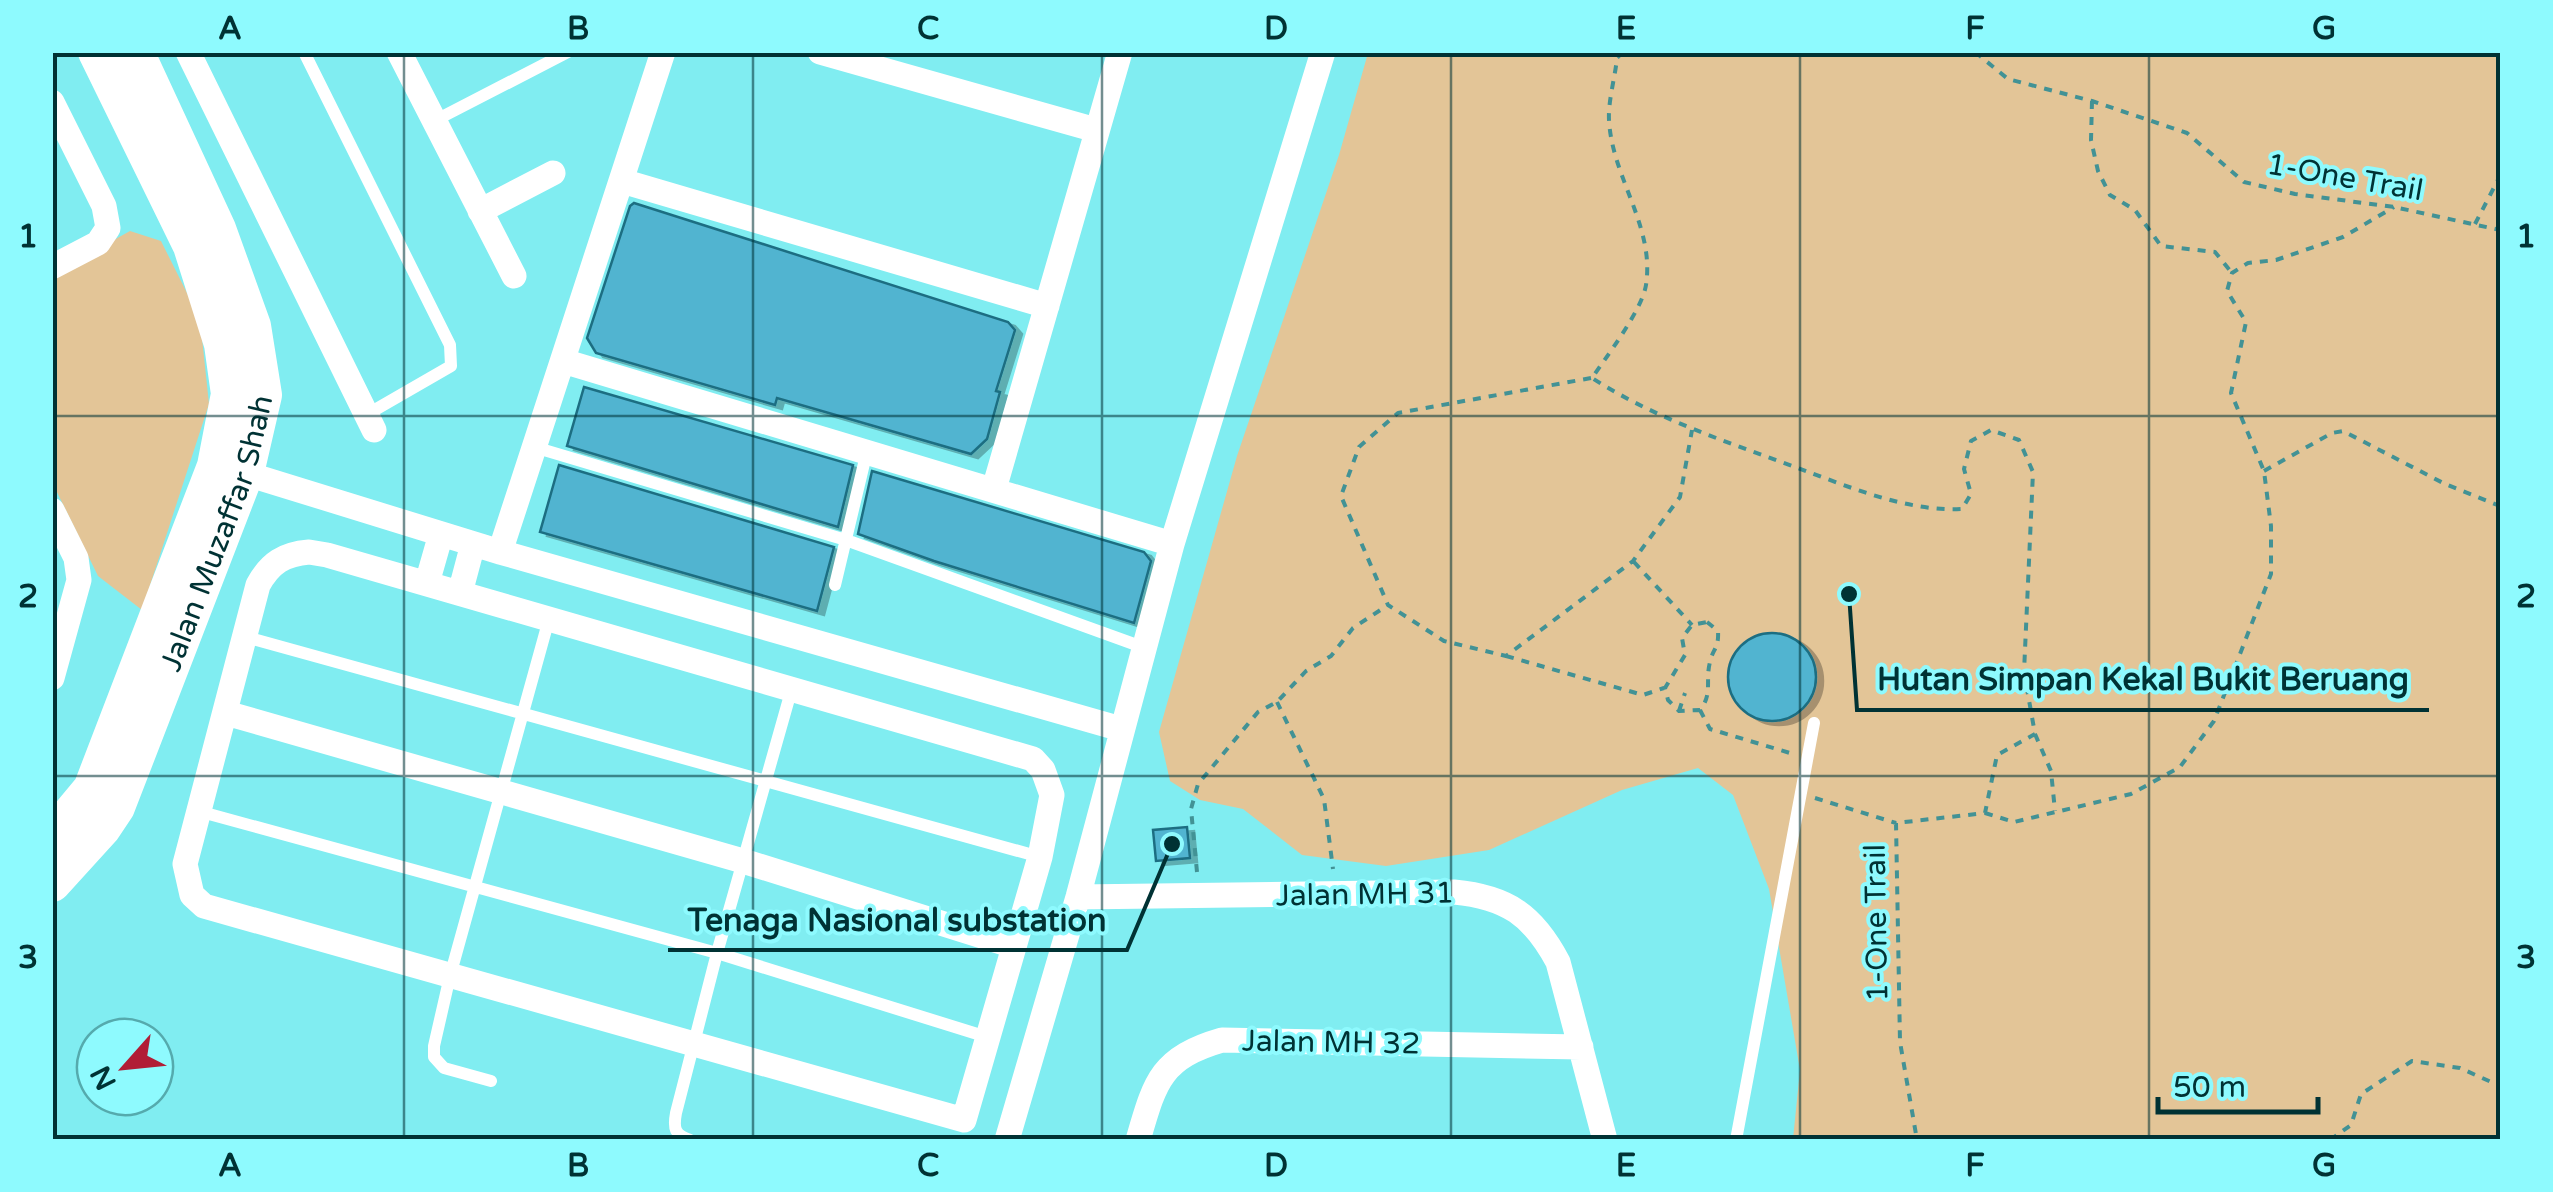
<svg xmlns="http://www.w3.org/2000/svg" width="2553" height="1192" viewBox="0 0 2553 1192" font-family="'Varela Round',sans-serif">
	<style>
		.green { fill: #e3c597 }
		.building { fill: #51b4d0; stroke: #1e6e82; stroke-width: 2.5; filter: url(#shadow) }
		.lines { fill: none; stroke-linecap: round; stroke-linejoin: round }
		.path { stroke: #429295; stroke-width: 4; stroke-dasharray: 8 8; stroke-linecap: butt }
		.lane { stroke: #fff; stroke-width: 12 }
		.street { stroke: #fff; stroke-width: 25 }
		.secondary { stroke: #fff; stroke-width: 38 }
		.grid { fill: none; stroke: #003234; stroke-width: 2.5; stroke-opacity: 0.55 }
		.labels { text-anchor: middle; stroke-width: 8; stroke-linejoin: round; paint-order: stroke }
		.street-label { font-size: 30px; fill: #003234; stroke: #8efafe }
		.leader { fill: none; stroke: #003234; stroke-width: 4 }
		.callout-dot { fill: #003234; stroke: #8efafe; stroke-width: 4 }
		.callout-label { font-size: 32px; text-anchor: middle; font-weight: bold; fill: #003234; stroke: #8efafe; stroke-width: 8; stroke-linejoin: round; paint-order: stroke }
		.neatline { fill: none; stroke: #003234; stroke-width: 4 }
		.grid-label { font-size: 32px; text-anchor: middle; font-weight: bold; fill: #003234 }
	</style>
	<defs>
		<filter id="shadow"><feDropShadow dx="7" dy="4" stdDeviation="0" flood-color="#0004"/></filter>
	</defs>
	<rect width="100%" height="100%" fill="#80edf1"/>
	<!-- green -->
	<path class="green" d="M1368,53H2500V1139H1793L1800,1070L1769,889L1733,795L1698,768L1622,790L1489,850L1386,866L1302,855L1243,809L1200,800L1170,781L1159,732L1237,456L1339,155Z
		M130,231L161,241L200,319L209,404L142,610L98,576L53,484V274Z"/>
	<!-- building -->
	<path class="building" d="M634,203L1008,322L1015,330L996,391L1000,392L987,439L971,454L777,398L775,405L596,353L587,338L630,206Z
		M584,387L853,465L838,527L567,446Z
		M559,465L834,547L817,611L540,532Z
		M872,471L1144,552L1151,561L1134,623L934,561L858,534Z
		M1728 677a44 44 0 1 1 88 0a44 44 0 1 1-88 0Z
		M1187,827L1190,858L1156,861L1153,830Z"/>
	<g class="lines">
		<!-- path -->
		<path class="path" d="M1623,52L1617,58C1615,78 1608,101 1609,120C1612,178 1655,226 1646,285C1642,310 1607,356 1592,378C1656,419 1727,442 1798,468C1849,487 1908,512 1962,509L1971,494L1964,469L1971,441L1991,430L2019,440L2033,472L2024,672L2035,734L1997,755L1985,813L1896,823L1900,1042L1917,1140
			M1975,52L2008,79L2092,101L2187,133L2244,182L2295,194L2394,207L2500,230
			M2092,101L2091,140L2098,171L2110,195L2135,210L2161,246L2215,252L2232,273
			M2475,224L2500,176
			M1591,378L1398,413L1359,447L1341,496L1388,605L1444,641L1506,656L1633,561L1680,497L1692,430
			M2264,471L2332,433L2343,431L2445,484L2500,506
			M1634,562L1692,625
			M1707,622L1718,631C1719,649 1713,648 1710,662C1705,681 1713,694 1700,710L1679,711L1668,700L1665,688L1685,655L1682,638L1692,625Z
			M1506,656L1643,695L1664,688
			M1277,702L1324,799L1333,869
			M1700,710L1710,729L1790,753
			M1679,711L1685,693
			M2035,734L2051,771L2055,811
			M1815,798L1896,823
			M1985,813L2014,822L2131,794L2180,767L2214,721L2271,574V526L2264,471L2231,393L2246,322L2227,291L2232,273L2248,263L2276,260L2343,237L2394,207
			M1197,872L1191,809L1198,784L1258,712L1277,702L1306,671L1331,656L1353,628L1388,605
			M2330,1140L2351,1125L2361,1094L2412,1061L2460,1068L2500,1086"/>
		<!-- lane -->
		<path class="lane" d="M304,52L450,345L451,366L366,415
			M434,121L568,52
			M534,447L846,540L1145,648
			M835,585L867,451
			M246,637L1040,857
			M198,811L717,953L987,1037
			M491,1081L444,1068L434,1057V1046L450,976L549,619
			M690,1140C675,1135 673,1129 676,1113L717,953L792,688
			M1736,1140L1814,723"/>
		<!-- street -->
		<path class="street" d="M188,52L374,430
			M399,52L514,276
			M820,52L1096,130
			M52,102L104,206L108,228L98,243L52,267
			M622,181L1047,306
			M480,211L553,173
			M563,361L1172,544
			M231,469L500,552L1121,729
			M994,489L1120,52
			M52,510L76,558L79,580L52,678
			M309,552L327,555L1033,759L1043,770L1052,795L1040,857L964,1120L204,906L192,895L185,864L258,585C270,563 284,554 309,552Z
			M500,552L663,52
			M427,583L441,534
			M460,593L473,544
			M226,713L743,861L1014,946
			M1078,897L1454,892C1507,897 1533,915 1558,962L1605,1140
			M1007,1140L1078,897L1172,544L1323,52
			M1138,1140C1155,1082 1160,1058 1222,1040L1581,1047"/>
		<!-- secondary -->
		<g class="secondary">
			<path d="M52,837L92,789L216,466L230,394L223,344L192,246L97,52"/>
			<path id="s1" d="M52,883L102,828L116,807L245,473L263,395L252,326L217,229L135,52"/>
		</g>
	</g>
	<!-- grid -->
	<path class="grid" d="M404,52V1140M753,52V1140M1102,52V1140M1451,52V1140M1800,52V1140M2149,52V1140M52,416H2500M52,776H2500"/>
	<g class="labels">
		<!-- street labels -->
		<g class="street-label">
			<text transform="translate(2345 177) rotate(10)" y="10">1-One Trail</text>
			<text dy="10" stroke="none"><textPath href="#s1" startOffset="392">Jalan Muzaffar Shah</textPath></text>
			<text transform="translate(1365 894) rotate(-1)" y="10">Jalan MH 31</text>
			<text transform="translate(1876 923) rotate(-91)" y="10">1-One Trail</text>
			<text transform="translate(1331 1042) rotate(1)" y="10">Jalan MH 32</text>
		</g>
	</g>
	<!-- callouts -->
	<path class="leader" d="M1849 594L1857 710H2429M1172 844L1127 950H668"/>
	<g class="callout-dot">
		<circle cx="1849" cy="594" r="10"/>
		<circle cx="1172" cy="844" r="10"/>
	</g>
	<g class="callout-label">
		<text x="2143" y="690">Hutan Simpan Kekal Bukit Beruang</text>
		<text x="897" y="931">Tenaga Nasional substation</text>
	</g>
	<!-- border -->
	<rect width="2553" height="1192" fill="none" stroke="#8efafe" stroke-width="110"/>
	<!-- north arrow -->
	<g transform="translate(125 1067) rotate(243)"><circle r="48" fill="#8efafe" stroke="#55aaad" stroke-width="2.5"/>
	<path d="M0-8L18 38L0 25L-18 38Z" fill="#b11d36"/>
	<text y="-15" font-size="28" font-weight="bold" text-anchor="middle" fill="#003234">N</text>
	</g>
	<!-- scale -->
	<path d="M2158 1097v15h160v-15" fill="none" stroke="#003234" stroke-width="5"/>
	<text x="2173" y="1097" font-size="30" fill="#003234" stroke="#8efafe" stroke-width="8" paint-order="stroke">50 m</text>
	<rect x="55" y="55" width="2443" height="1082" class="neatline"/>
	<g class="grid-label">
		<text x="230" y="39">A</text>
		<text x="578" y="39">B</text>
		<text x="928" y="39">C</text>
		<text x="1276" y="39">D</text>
		<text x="1626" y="39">E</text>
		<text x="1975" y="39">F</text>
		<text x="2324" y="39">G</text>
		<text x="28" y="247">1</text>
		<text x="2526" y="247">1</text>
		<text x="28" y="607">2</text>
		<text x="2526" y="607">2</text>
		<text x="28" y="968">3</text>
		<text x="2526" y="968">3</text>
		<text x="230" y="1176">A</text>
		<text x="578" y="1176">B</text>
		<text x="928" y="1176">C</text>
		<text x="1276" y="1176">D</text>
		<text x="1626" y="1176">E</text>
		<text x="1975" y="1176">F</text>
		<text x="2324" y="1176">G</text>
	</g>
</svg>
